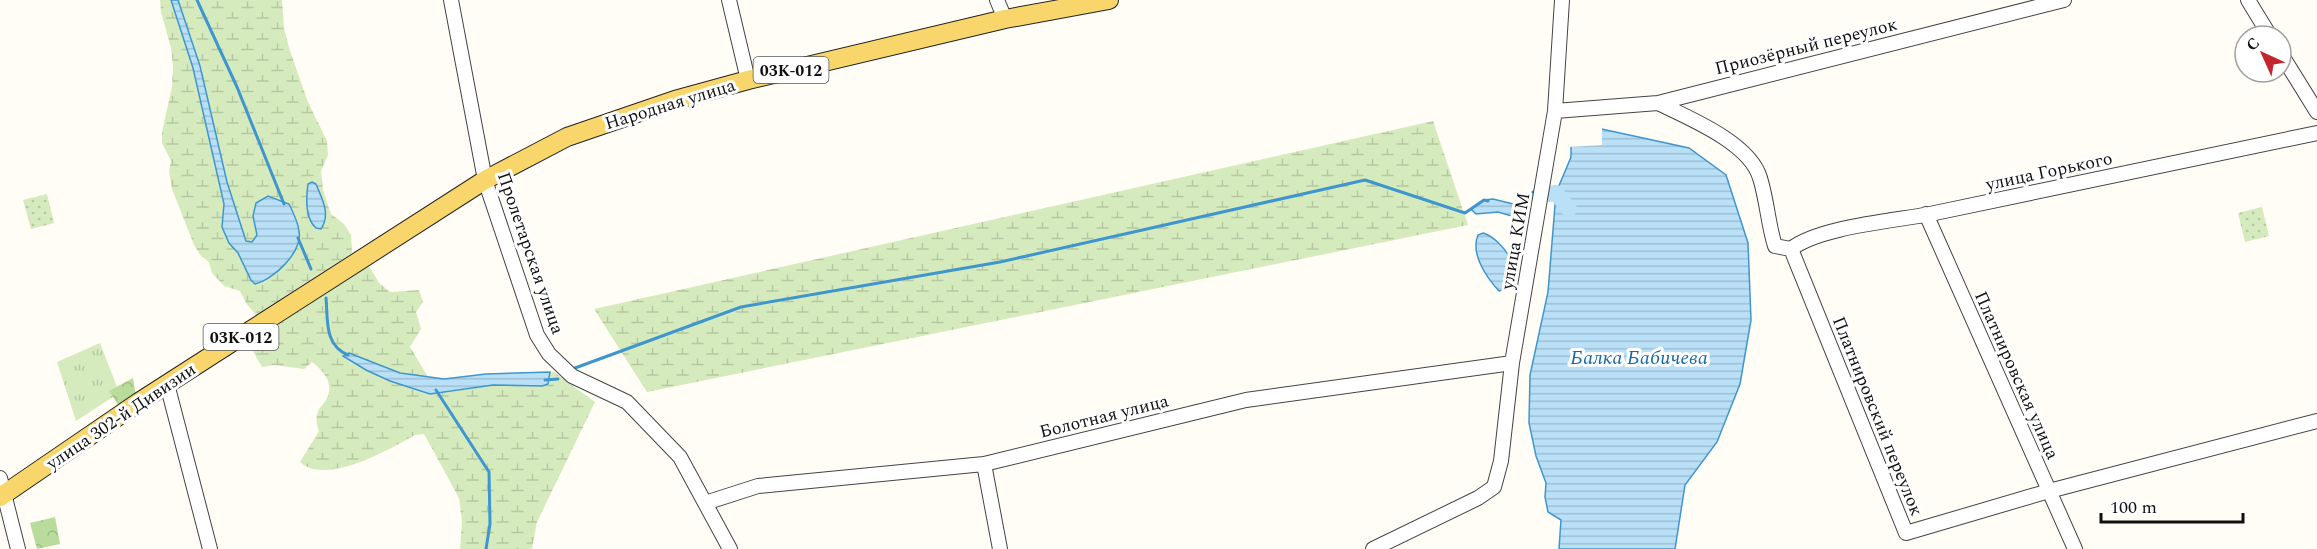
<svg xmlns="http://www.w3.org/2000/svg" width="2317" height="549" viewBox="0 0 2317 549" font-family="Spectral,serif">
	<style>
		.grass { fill: url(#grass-tufts) }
		.forest { fill: url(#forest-crowns) }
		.wetland { fill: url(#wetland-marsh) }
		.park { fill: url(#park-dots) }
		.water { fill: url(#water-rules); stroke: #3f96cf; stroke-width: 1.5 }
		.pier { fill: #fffdf5 }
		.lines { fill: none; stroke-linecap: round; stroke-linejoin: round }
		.stream { stroke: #3f96cf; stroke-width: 3 }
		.river { stroke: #b9e0f7; stroke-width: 16 }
		.minor-casing { stroke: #444; stroke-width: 16 }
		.major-casing { stroke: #222; stroke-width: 20 }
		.minor { stroke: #fff; stroke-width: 14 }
		.major { stroke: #f9d66b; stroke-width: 18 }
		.labels { text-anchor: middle; stroke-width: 6; stroke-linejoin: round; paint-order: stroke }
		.shield { fill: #fff; stroke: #585858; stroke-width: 1.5 }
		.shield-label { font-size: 16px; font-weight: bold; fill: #111 }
		.street-label { font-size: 18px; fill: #111; stroke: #fff }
		.water-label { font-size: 20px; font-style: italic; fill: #1768a6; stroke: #fff }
	</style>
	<defs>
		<pattern id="grass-tufts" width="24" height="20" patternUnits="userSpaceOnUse" patternTransform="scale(1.5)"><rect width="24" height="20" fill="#d5ebbd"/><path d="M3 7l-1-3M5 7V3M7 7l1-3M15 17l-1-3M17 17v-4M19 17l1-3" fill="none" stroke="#b6c8a1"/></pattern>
		<pattern id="forest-crowns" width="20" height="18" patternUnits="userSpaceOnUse" patternTransform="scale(1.5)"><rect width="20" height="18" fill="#b9dc9c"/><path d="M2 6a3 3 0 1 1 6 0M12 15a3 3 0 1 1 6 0" fill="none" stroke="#9ebc85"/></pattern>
		<pattern id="wetland-marsh" width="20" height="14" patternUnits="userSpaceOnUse" patternTransform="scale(1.5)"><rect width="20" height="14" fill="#d5ebbd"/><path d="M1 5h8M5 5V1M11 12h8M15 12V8" fill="none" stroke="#b6c8a1"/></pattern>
		<pattern id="park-dots" width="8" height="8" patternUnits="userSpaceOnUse" patternTransform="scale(1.5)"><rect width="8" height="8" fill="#d5ebbd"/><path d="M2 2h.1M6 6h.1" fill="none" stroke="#b6c8a1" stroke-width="1.8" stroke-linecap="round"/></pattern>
		<pattern id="water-rules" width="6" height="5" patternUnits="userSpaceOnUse" patternTransform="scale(1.5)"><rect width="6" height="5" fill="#b9e0f7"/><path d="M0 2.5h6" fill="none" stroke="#9ebfd3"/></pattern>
	</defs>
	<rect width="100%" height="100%" fill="#fffdf5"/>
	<!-- grass -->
	<path class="grass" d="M100,343L117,387L110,391L113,397L76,421L57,362Z"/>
	<!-- forest -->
	<path class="forest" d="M133,378L136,396L120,408L109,391Z
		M55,517L60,544L37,549L30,523Z"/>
	<!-- wetland -->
	<path class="wetland" d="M160,0H282L284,28L290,51L308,102L327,141L328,155L321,171L323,190L331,214L344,224L351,235L352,253L256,315L246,303L240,291L224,286L212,273L209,262L201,256L194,245L172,189L169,171L171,161L162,143V132L172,87L173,66L171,48L161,12Z
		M1433,121L1468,225L647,392L594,309Z
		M368,264L379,283L390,292L419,290L423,302L416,312L421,329L410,347L428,377L400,373L349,353L344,357L366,370L390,381L423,392H449L494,385L505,386L548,384L550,372H554L595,402L537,522L532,549H460L462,522L459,498L424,434L415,435C388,450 326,486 300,462L319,431C317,425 315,418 318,412C319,407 324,404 326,400C335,384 324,371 312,362L304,369L275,365L262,367L247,341Z"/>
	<!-- park -->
	<path class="park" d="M47,194L54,223L31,229L23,200Z
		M2262,207L2269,236L2245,242L2238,213Z"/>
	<!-- water -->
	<path class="water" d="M171,0H178L200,66L227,182L246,241L252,242L257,235L253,216L256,203L268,196L289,204C293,212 298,222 299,231C303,252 273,280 255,284L251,280L238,253L229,243L222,227L224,204L193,68Z
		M1597,128L1689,148L1726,175L1748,243L1751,320L1740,384L1717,442L1685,485L1675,549H1559L1561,520L1548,512L1545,497L1546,483L1536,456L1529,423L1530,375L1548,292L1556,193L1571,157V132L1584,140Z
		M312,182L316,184C322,199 331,214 321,229L316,228C305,218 306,198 308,184Z
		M1493,199L1521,206L1527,211V217L1522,219L1498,212L1476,214L1471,209L1484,200Z
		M1483,233C1504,239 1533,283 1499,291C1487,278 1470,254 1478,235Z
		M349,353L400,373L444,379L486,374L550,372L548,384L542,386L493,385L430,394L390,381L366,370L343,356Z"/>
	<!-- pier -->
	<path class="pier" d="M1596,125L1602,126V145L1568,147L1570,130L1576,128L1584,136Z"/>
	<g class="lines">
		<!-- stream -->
		<path class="stream" d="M197,0L237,87L284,204
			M1525,212L1533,192
			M298,238L311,269
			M326,298C328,320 324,345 348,355
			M575,368L741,307L1000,262L1365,180L1465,213L1484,200L1488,201
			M545,380L558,379
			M436,390L489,472L490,524L486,549"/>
		<!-- river -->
		<path class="river" d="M1549,194L1556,193L1569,209"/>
		<defs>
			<path id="minor" d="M451,0L485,180L537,335L549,354L572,376L627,402L680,457L730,549
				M729,0L748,80
				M997,0L1005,19
				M2248,0L2270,36
				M2281,54L2317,112
				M1658,103C1689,118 1750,143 1760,178C1767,200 1768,224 1775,246L1791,249L1906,533L2049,491L2317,421
				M1555,111L1658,103L2064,0
				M1926,214L2075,549
				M1791,249C1819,227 1893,221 1930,214C2059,187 2188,160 2317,133
				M167,384L210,549
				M984,464L1000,549
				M0,478L18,549
				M705,503L758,486L984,464L1246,400L1512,363
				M1373,549L1478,498L1494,487L1501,461L1512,363L1555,111L1562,0"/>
			<path id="major" d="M0,497L139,402L485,180L567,137L675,100L748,80L1005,19L1109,0"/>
		</defs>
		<!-- minor casing -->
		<use href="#minor" class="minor-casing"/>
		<!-- major casing -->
		<use href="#major" class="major-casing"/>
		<!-- minor -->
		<use href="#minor" class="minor"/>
		<!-- major -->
		<use href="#major" class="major"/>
	</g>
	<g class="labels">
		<!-- shield labels -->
		<g class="shield">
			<rect x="753.5" y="57" width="75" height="26" rx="4.5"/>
			<rect x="203.5" y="324" width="75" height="26" rx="4.5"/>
		</g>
		<g class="shield-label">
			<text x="791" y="76">03К-012</text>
			<text x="241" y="343">03К-012</text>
		</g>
		<!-- street labels -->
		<g class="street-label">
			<text transform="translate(1806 46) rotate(-14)" y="6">Приозёрный переулок</text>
			<text transform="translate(670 104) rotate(-17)" y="6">Народная улица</text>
			<text transform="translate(2049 171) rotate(-12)" y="6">улица Горького</text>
			<text transform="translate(1515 241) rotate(-80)" y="6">улица КИМ</text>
			<text transform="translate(531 253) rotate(71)" y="6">Пролетарская улица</text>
			<text transform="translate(2017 375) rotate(66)" y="6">Платнировская улица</text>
			<text transform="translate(121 416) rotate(-34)" y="6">улица 302-й Дивизии</text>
			<text transform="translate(1104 416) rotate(-14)" y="6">Болотная улица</text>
			<text transform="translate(1878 416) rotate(68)" y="6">Платнировский переулок</text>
		</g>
		<!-- water labels -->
		<g class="water-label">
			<text x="1639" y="364">Балка Бабичева</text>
		</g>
	</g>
	<!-- north arrow -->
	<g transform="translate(2263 54) rotate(315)"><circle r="28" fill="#ffffff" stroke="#a0a0a0" stroke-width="1.5"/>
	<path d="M0-4.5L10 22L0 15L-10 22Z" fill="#c4262e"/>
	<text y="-9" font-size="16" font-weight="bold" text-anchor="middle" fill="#111111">С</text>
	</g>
	<!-- scale -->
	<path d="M2101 513v9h142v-9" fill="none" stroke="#111111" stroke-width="3"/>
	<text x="2110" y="513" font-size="18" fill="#111111" stroke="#ffffff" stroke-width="4.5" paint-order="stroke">100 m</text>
</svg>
